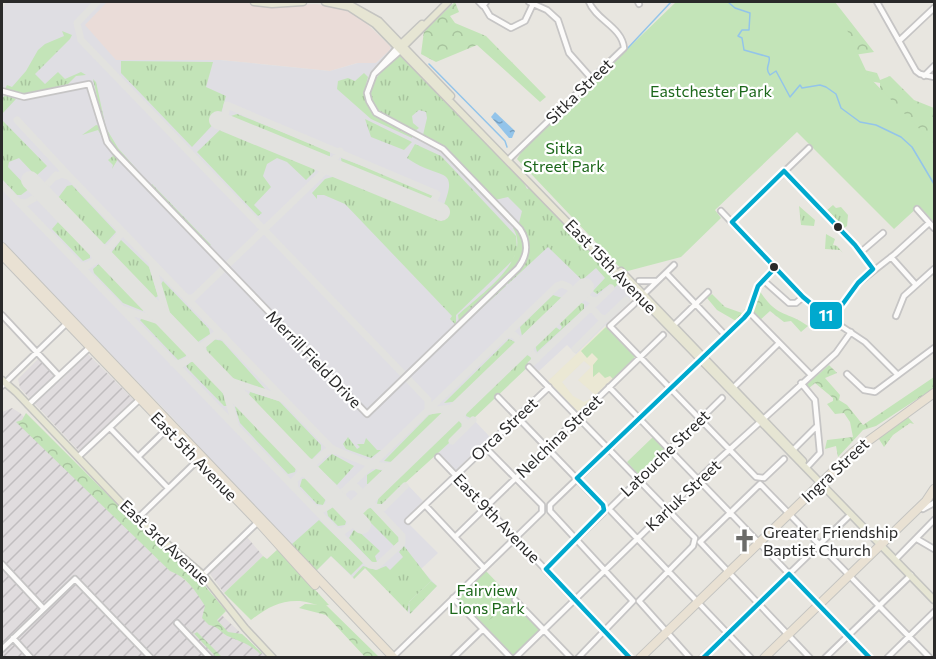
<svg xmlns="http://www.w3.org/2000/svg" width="936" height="659" viewBox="0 0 936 659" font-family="Commissioner,sans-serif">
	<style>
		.industrial { fill: url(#industrial-furrows) }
		.education { fill: #ebe8d4; fill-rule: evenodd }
		.medical { fill: #eadcd8 }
		.airport { fill: #dfdee3 }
		.grass { fill: url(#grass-tufts) }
		.forest { fill: url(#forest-crowns) }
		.park { fill: #c3e4b8 }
		.garden { fill: url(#garden-furrows) }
		.water { fill: url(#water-ripples) }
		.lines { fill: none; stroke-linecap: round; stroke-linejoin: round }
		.stream { stroke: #93c4ea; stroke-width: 1.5 }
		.taxiway { stroke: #e2e2df; stroke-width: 7 }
		.runway { stroke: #e2e2df; stroke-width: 18 }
		.minor-casing { stroke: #c6c5c5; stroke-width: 8 }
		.major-casing { stroke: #c4c4c1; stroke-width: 9 }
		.highway-casing { stroke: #c4c4c1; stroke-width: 10 }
		.minor { stroke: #fcfbfa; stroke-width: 4.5 }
		.major { stroke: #e6e5d3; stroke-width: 6 }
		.highway { stroke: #e9e1d3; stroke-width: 8 }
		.bus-1-casing { stroke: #fff; stroke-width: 9 }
		.bus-1 { stroke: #00a9ce; stroke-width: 4.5 }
		.bus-dot { fill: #2a2a2a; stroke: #fff; stroke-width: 2 }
		.labels { text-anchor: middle; stroke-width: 4.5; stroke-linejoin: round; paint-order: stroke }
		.street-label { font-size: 16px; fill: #2a2a2a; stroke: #fff }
		.park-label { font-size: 16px; fill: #1c671a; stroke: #fff }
		.poi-label { font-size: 16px; fill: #2a2a2a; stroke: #fff; text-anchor: start }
		.line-badge { stroke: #fff; stroke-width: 2 }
		.badge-label { font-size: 16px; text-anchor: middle; font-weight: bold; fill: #fff }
	</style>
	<defs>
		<pattern id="industrial-furrows" width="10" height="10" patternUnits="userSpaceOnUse" patternTransform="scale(1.5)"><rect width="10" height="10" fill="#e0dcde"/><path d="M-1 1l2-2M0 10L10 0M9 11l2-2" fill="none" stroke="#c0bdbf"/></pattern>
		<pattern id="grass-tufts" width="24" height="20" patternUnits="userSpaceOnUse" patternTransform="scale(1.5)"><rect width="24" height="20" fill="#c3e4b8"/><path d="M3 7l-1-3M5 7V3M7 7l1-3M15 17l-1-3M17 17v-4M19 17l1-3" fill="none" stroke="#a8c49e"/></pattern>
		<pattern id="forest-crowns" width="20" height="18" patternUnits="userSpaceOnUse" patternTransform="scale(1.5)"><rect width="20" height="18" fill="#c3e4b8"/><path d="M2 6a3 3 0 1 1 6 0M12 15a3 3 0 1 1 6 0" fill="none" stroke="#a8c49e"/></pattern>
		<pattern id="garden-furrows" width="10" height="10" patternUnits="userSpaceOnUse" patternTransform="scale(1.5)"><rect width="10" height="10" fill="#c3e4b8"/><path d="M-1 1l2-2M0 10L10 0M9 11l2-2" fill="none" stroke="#a8c49e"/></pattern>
		<pattern id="water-ripples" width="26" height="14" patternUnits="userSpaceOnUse" patternTransform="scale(1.5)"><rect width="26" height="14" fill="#93c4ea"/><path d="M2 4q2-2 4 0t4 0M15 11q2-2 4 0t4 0" fill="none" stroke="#789fbe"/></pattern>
	</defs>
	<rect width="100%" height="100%" fill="#e8e6e0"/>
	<!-- industrial -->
	<path class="industrial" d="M88,354L134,400L79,451L20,388L18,379L38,359L60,381Z
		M12,408L20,413L156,553L266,657H2V412Z
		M247,537L263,556L224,593L210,574Z"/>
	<!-- education -->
	<path class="education" d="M606,326L636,357L578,412L548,381ZM584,361L591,367L578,380L593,393L590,399L584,402L573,396L562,382Z"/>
	<!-- medical -->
	<path class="medical" d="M106,2H242L271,7L315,4L332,6L349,11L363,20L390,46V50L376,63H357L330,71L221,60H115L83,25Z"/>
	<!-- airport -->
	<path class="airport" d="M6,2H107L85,25L116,60H220L330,71L358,63H376L390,50V46L630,294V301L576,354L567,345L539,371L530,364L473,419L490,437L455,471L438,454L431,457L405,482L423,501L405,520L438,553L421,569L437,586L410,614L365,568L354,579L331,556L315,572L170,415L2,242V9Z"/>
	<!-- grass -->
	<path class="grass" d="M62,31L72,35L70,39L35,74L45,84L58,72L65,79L81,72L86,75L76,76L68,84L27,94H16L5,89L7,85L12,87L26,71L38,50L45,44L64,36Z
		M399,55L523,181L527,189L529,188L620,282L614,288L610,284L597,294L593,291L605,278L596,268L582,280L548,247L508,284L507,282C528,262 537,250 519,223L522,211L508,197L495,200L446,148L423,135L427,118L426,112L419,110L412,116L413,123L419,128L415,131C364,107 352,96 399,55Z
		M121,61L213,62L206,87L226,96L220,117L192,147L121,73Z
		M364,73L368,77C357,112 387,123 412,135V138L371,119L337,89L338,81L348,78L355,81Z
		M93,79L96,82L106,128L118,148L148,182L114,148L106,136Z
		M5,95L16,99L2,114V99Z
		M237,114L330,151V156L325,159L236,122L231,116Z
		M365,119L412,142L404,150L371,137Z
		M2,120L47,166L36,176L19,158L9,162L8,167L29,189L21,195H17L2,179Z
		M96,125L100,126L105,142L118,159L112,169L113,165L108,160L113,156L98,130L82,135Z
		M222,128L313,165L315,171L306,180L287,162L277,158L267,164L263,176L271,187L254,205L262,213L258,216L197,152Z
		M415,144L441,156L516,236L517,250L512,261L456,315V325L450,319L452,316L345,204L324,195H317V199L312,193L325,179L336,176L439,217C463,161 441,183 407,158Z
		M341,158L431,191L434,195L429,200L342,166Z
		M152,184L211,245L208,246L151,186Z
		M72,185L116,232L105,244H101L58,198L67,186Z
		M833,205L836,208L841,207L848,215L847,226L843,229L826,211Z
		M799,206L815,220L814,226L801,225Z
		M58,222L90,252V258L83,261L52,229Z
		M516,226C524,240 527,249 519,264L459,322L458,315C479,295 533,260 513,228Z
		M826,234L835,239L833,245L837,246L843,253L840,250L825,249Z
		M121,240L149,267L158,296L155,298L111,253Z
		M99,264L144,309L143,311L123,303L94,273L93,269Z
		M163,281L209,329L210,334L198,342L169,312L161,284Z
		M504,284L506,286L447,340Z
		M553,295L562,298L560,304L527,336H522L520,327Z
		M579,302L584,304V309L537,352L535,344L554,326L560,330L562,327L558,322Z
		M143,318L159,324L186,352V356L178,360L140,320Z
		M213,339L222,341L265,389L234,380L207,352L206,346Z
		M509,339L515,342V348L459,401L444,403Z
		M527,355L531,357V364L473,419L466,416L467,410L522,356Z
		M191,362H196L224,392L228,406H224L189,370L186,366Z
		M250,392L279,401L321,445V450L312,459L309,458L249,395Z
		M237,405L296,467L295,472L288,474L240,423L235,407Z
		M439,412L445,414L443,417L400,458L392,462L384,461L429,415Z
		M907,416L914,424L910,423L893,435L884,447L877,436Z
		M455,421H459L463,425L449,443L382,504H377L379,495Z
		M348,437L357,449L360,447L357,444H364L366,438L377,450H381L371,458L346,449L343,444Z
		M332,454L354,466L337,485L318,467Z
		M376,469L385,471L373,484H367V475Z
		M308,478L327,497L323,505L317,504L300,486L302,479Z
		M335,506L347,518L345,525L338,526L328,516L327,511Z
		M371,508L398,535L399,541L394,546L362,514L365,509Z
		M319,520L363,563L351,575L331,556L315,572L292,544Z
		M355,528L380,551L375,556L377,562H372L349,538Z
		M404,546L431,581L409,602L408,612L365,568L354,579L353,577L363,566L376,570L386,566L390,570L403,557L399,552Z
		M278,549L329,605C317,607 311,602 300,601C279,600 267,608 251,620L224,593L263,556L267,559Z"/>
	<!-- forest -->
	<path class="forest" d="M455,2L459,12L450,16L455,23L486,36L546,97L540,102L477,45L436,62L421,54L424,31Z
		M763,2H835L874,52L854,55L860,69L877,73L880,80L890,76L914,100L934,108V173L880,102V83L858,79Z
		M759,290C778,319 786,310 808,326L801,332L791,321L784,322L770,311L760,320L752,313Z
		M712,294L725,307L742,313L745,309L748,311L736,321L717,310L707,298Z
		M829,365L837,373L825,378L840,395L839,400L847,405L863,425L934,377V388L876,426L863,430L838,457L836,446L825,449L827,440L853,437L850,422L844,413L835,414L827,404L833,401V398L815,383L808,389L805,386Z
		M26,413L132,519L190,568L226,611L217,620L228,632L242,634L262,653L260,654C250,644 243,643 230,637C221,634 219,626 209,625L202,618L205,606C196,592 187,577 170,571L16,422L22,420Z
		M431,581L437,586L410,614L409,602Z
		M305,604L326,605L379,657H365L326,615L299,608Z
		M186,625L194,634L197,632L222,657H216Z"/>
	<!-- park -->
	<path class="park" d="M676,2H834L869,77L934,144V222L919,206L894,229L797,132L715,210L721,218L681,257L624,272L517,159L522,151Z
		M606,327L635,357L613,379L610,376L605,378L599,372L593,377V365L598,359L592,353L587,358L581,351Z
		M653,437L664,449L638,474L627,462Z
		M485,570L542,629L514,656L457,597Z"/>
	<!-- garden -->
	<path class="garden" d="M480 613a7 7 0 1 1 14 0a7 7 0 1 1-14 0Z"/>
	<!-- water -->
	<path class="water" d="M495,112L515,131L512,138H509L491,117Z"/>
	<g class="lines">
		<!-- stream -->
		<path class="stream" d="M728,2L735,8L750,13L749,30H742L738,36L742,38L744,50L769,57C771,63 764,68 770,75L776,71L790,97L800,85L802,88L820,85L826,87L836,94L841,108L860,122L876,125L901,137L912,147L934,184
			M429,64L505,141L507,147
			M557,116L626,50L671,2
			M521,151L554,119"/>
		<!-- taxiway -->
		<path class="taxiway" d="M97,2L77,23L81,40L408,379L428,400V410
			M17,120L68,175
			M238,129L225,117L227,105L437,194L432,204L418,202
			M55,177L62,174L70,177L332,449L367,463L374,462
			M2,185L335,530L370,565L377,566L402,543V536L356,487H348
			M47,198L45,187L56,175
			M18,202L26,203L38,196L47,198
			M95,260V247L101,250L108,248
			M108,261L106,251L120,235L119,228
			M152,264L170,325
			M79,265L87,266L99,258L108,261
			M575,297L583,295L593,301L598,300
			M187,298H193L330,166L340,151
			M122,309L168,324
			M603,318L606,319L626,300
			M507,334L514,335L537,359
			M189,345L192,352L190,358
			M575,349L603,321L591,307
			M518,353L524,350L531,352L529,344L533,337
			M173,363L182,364L193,356L202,358V346L215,335L224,336
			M531,364L611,288
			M222,378L283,399
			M223,381L236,427
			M428,411L452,408L465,422V428
			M447,420L454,416L462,418L460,411L465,403
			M452,441L473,420
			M370,465L395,467L401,465
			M301,473L313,474L314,463L326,452L333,449
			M295,488L294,481L303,470L302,462L314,463
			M329,504L332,498L330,491L337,494L343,492
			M375,507L383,508L405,486
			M315,509H323L334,502L341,503L343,492L557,286L562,284L569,287L573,293L572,300
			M335,530L342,532L351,525L353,519L351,512"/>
		<!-- runway -->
		<path class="runway" d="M218,120L441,212
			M30,180L362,525
			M358,506L585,287"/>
		<defs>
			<path id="minor" d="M479,2L483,6L486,2
				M529,2L547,10L558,20L569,53L592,79
				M638,2L639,4
				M877,2L916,71L920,74L934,77
				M484,6L490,16L511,28L525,21L533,4
				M899,41L934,8
				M397,48L374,74L400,51
				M924,76L934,66
				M2,91L24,97L89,84L107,142L115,152L367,414L518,268C528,255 529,243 520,229L443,149L376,113L369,101L367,93L374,74
				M508,160L624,48C622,27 596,20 589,2
				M784,171L855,245L873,269
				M917,209L934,228
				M721,211L803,297L820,312L865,342L898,375
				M732,222L809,148
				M861,252L883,233
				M891,257L916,285
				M666,273L725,335
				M763,280L789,303H796L803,297
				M639,281H657
				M644,294L674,265
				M634,304L610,326L756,477L764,478L784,459
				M749,312L810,374
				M2,315L59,376
				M896,316L904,296L934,269
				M831,320L858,283L895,254L929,223
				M674,325L708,292
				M529,367L695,538L693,546L639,601L690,658
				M847,374L864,390L875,392L934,348
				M801,383L815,400L820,453L808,466
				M2,386L69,321
				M609,387L870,658
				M734,387L779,343
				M498,397L604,507L603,513L546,569
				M722,398L609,509L751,658
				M28,405L90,347
				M110,428L168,488
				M794,449L817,426
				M78,457L140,399
				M138,457L168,428
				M438,457L630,658
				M425,505L484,568
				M923,509L934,503
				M137,519L198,460
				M408,521L549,387
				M455,537L663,335
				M917,539L934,549
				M895,560L934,520
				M2,564L43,608
				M203,575L259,521
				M453,598L511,658
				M515,600L571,658
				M177,623L210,658
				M13,638L31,658
				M2,649L75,579L151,658
				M396,654L542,512V505L485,447
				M453,658L483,629
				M515,658L716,462L836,353L851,332
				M578,658L633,601L550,511V505L744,318L749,312L758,286L775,268
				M702,658L851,514
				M810,658L700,542L760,484L930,658
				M825,658L911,575
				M887,658L934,612"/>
			<path id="major" d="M254,2L272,4L303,2
				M325,2L349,7L375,24L934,600
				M345,2L379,21L451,96
				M399,46L422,24
				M402,48L448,2
				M621,271L803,461
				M2,380L16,392L130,512L203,575L245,628L273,658"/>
			<path id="highway" d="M2,247L394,658
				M2,255L261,525L315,585
				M640,658L853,452L934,393
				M764,658L926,501L934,489"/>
		</defs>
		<!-- minor casing -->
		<use href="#minor" class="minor-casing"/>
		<!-- major casing -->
		<use href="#major" class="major-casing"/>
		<!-- highway casing -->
		<use href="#highway" class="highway-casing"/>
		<!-- minor -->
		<use href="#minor" class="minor"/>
		<!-- major -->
		<use href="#major" class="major"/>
		<!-- highway -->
		<use href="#highway" class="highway"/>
		<defs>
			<path id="bus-1" d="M784,171L855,245L873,269L858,283L831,320L803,297L732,222Z
				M630,658L546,569L604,510L603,505L577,478L744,318L749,312L758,286L775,268
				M703,658L789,574L870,658"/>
		</defs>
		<!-- bus-1 casing -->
		<use href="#bus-1" class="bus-1-casing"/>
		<!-- bus-1 -->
		<use href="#bus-1" class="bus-1"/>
	</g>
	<!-- icons -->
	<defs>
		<symbol id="church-bare" viewBox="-9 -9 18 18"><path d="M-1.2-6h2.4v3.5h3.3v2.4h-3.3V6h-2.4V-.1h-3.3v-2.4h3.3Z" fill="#6c6c6a" stroke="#fff" stroke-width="2.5" paint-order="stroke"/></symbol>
	</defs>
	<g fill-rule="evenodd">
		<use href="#church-bare" x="728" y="524" width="33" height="33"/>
	</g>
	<!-- markers -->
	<g class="bus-dot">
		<circle cx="838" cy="227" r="5"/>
		<circle cx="774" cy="267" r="5"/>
	</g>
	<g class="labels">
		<!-- street labels -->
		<g class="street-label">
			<text transform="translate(579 91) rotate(-44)" y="6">Sitka Street</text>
			<text transform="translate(611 266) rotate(46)" y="6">East 15th Avenue</text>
			<text transform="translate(314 359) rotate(46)" y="6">Merrill Field Drive</text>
			<text transform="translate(504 429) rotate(-43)" y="6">Orca Street</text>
			<text transform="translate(559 436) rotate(-44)" y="6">Nelchina Street</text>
			<text transform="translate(665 453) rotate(-44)" y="6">Latouche Street</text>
			<text transform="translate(194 456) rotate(46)" y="6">East 5th Avenue</text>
			<text transform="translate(835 470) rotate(-43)" y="6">Ingra Street</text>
			<text transform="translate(683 495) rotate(-43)" y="6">Karluk Street</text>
			<text transform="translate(497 518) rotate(46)" y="6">East 9th Avenue</text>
			<text transform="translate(165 542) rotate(43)" y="6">East 3rd Avenue</text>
		</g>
		<!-- park labels -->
		<g class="park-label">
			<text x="711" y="97">Eastchester Park</text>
			<text x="564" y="154">Sitka<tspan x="564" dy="18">Street Park</tspan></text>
			<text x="487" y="596">Fairview<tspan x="487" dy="18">Lions Park</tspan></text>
		</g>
		<!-- poi labels -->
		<g class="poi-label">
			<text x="763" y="538">Greater Friendship<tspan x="763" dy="18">Baptist Church</tspan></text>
		</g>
	</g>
	<rect class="line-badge" x="809" y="301" width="34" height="29" rx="6" fill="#00a9ce"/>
	<g class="badge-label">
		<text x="826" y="321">11</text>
	</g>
	<!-- border -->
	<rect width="936" height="659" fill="none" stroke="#2a2a2a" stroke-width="6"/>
</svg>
